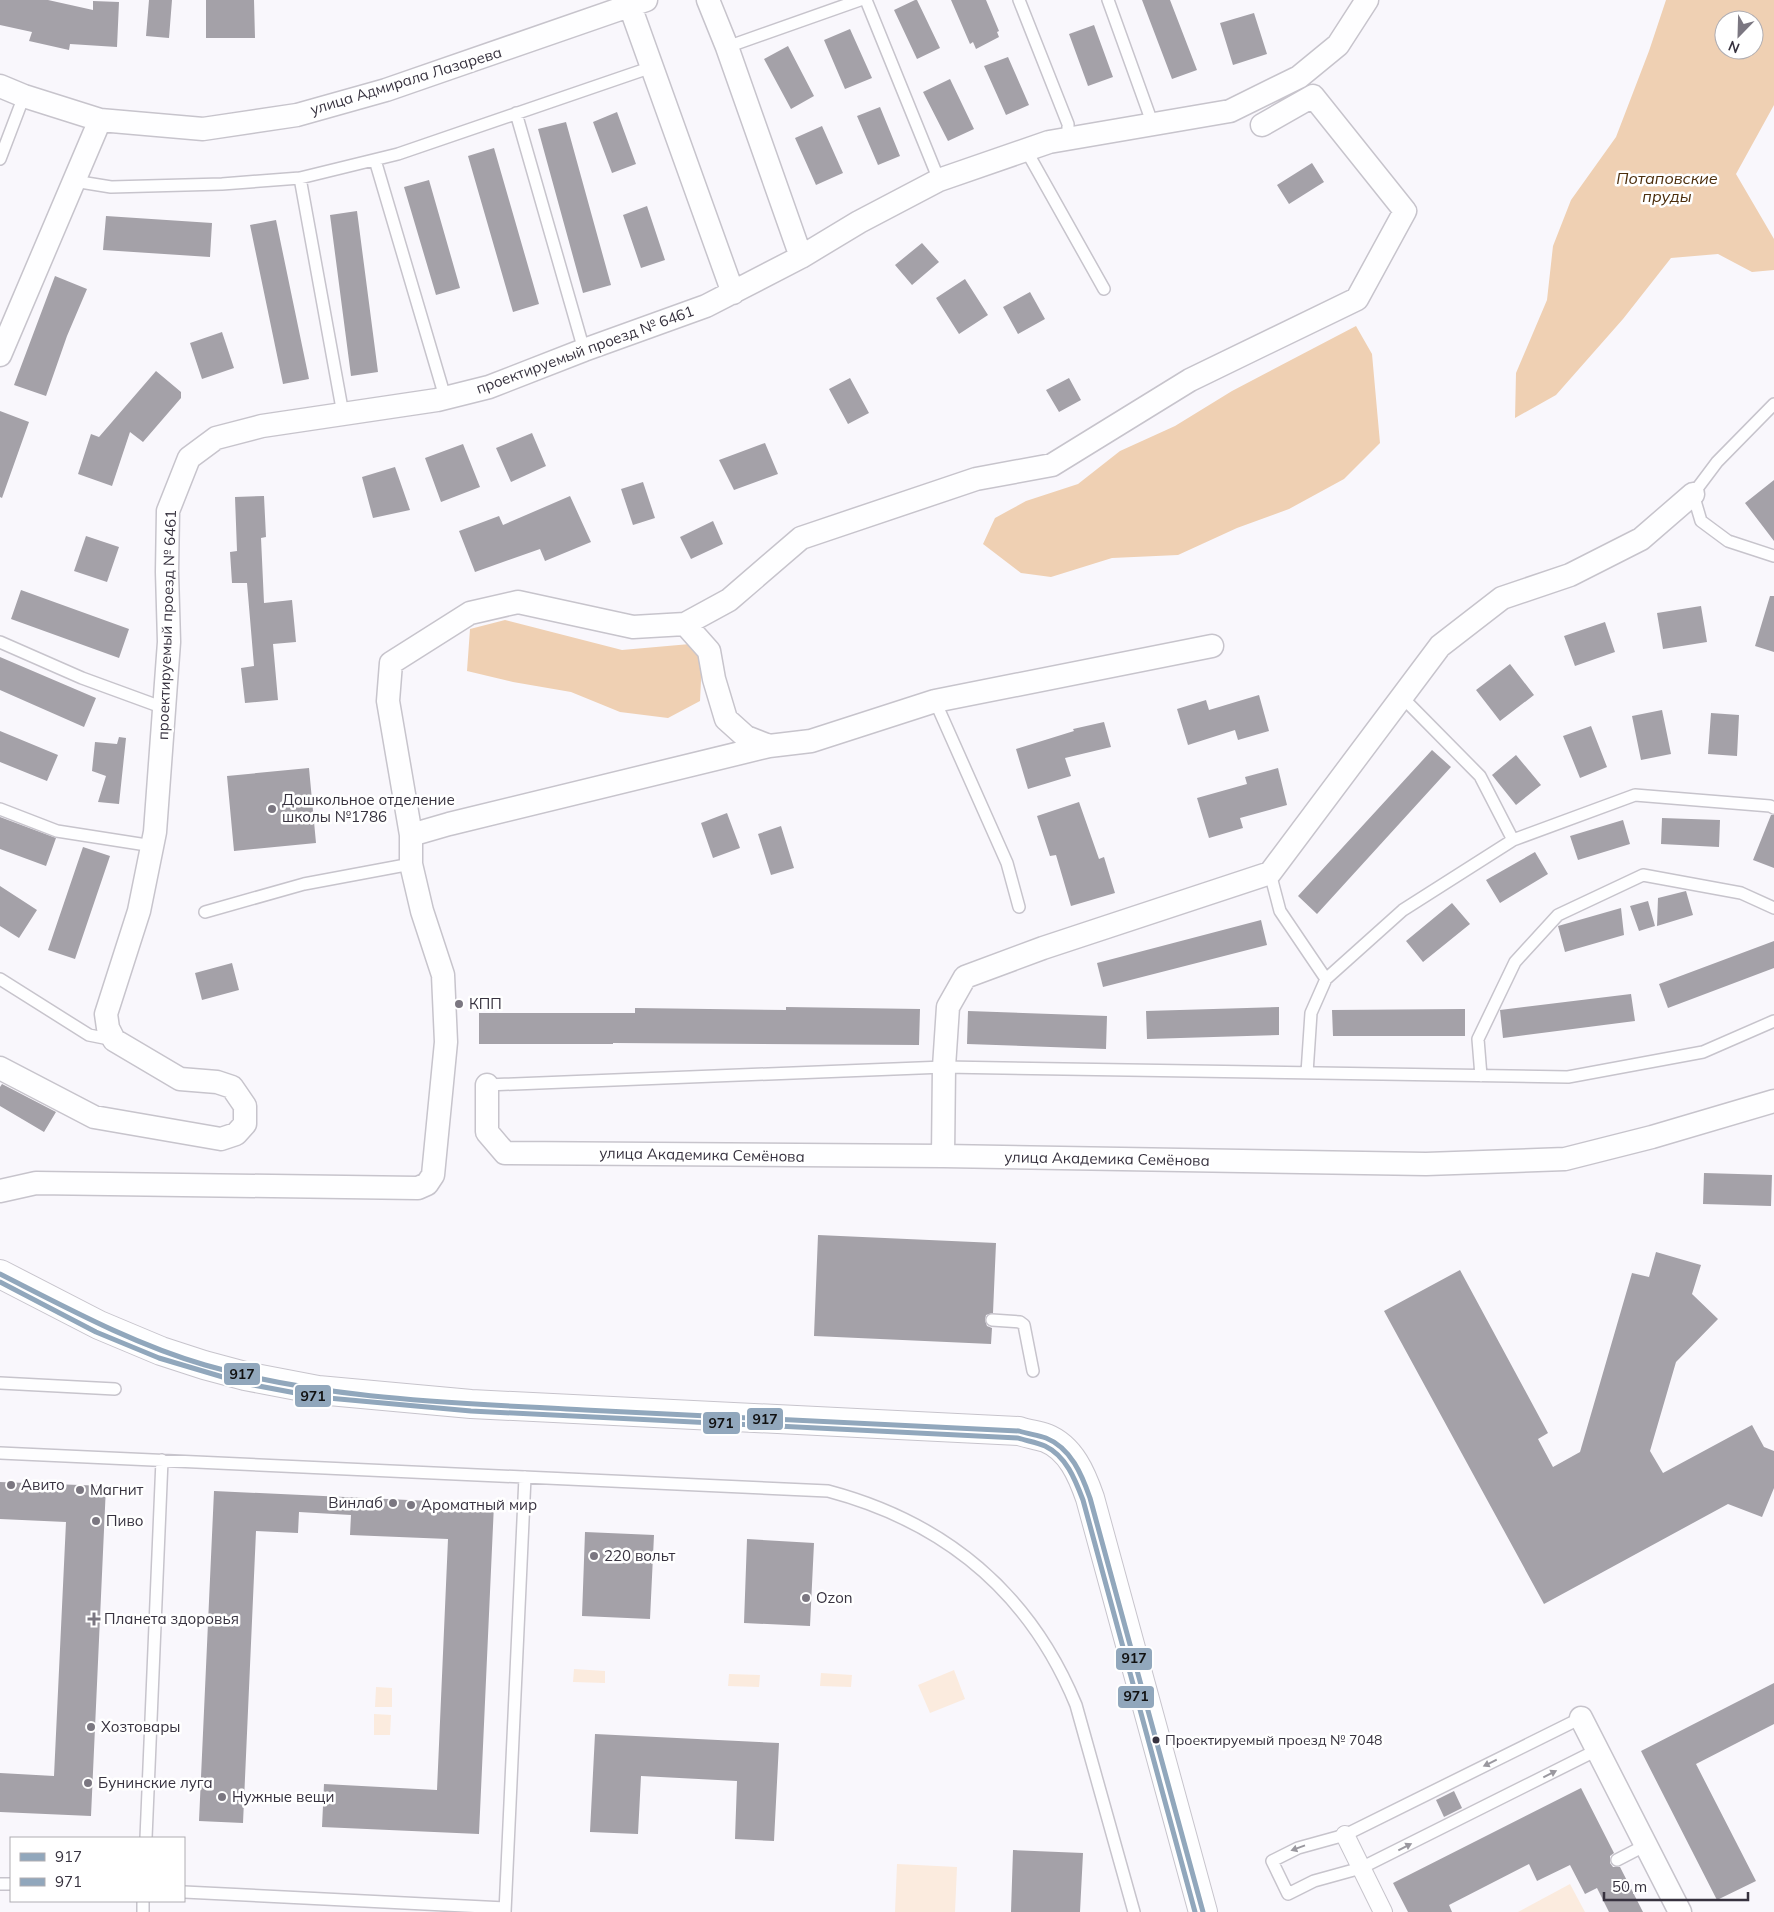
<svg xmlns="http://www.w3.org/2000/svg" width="1774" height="1912" viewBox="0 0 1774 1912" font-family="Mulish,sans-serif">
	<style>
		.green { fill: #fbebde }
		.water { fill: #efd0b3; fill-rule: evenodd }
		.building { fill: #a4a1a8 }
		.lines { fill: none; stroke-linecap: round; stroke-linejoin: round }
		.service-casing { stroke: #c7c4cc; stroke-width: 14 }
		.pedestrian-casing { stroke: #c7c4cc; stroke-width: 20 }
		.minor-casing { stroke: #c7c4cc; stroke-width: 25 }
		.secondary-casing { stroke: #c7c4cc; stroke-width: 30 }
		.service { stroke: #fefeff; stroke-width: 11 }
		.pedestrian { stroke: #fefeff; stroke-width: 18 }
		.minor { stroke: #fefeff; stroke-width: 22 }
		.secondary { stroke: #fefeff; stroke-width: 28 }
		.bus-1-casing { stroke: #fff; stroke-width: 9 }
		.bus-2-casing { stroke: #fff; stroke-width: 9 }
		.bus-1 { stroke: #91a7bc; stroke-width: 5 }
		.bus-2 { stroke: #91a7bc; stroke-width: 5 }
		.oneway { fill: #9a989f }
		.poi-dot { fill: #7b7781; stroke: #fff; stroke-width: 2 }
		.bus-dot { fill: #37323f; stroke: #fff; stroke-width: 2 }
		.labels { text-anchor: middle; stroke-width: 5; stroke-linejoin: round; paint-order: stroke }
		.bus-label { font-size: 14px; fill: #37323f; stroke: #fff; text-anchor: start }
		.street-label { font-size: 15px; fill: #37323f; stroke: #fff }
		.poi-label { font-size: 15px; fill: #37323f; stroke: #fff; text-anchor: start }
		.water-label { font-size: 16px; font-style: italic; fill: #4c2e0c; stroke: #fff }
		.line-badge { stroke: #fff; stroke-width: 2 }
		.pale-badge-label { font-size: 14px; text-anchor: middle; font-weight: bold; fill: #111 }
	</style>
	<rect width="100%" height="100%" fill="#f9f7fc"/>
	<!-- green -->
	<path class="green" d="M574,1669L605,1671V1683L573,1682Z
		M954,1670L965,1699L930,1713L918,1685Z
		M821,1673L852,1675L851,1687L820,1686Z
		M729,1674L760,1675L759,1687L728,1686Z
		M376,1687L392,1688V1707H375Z
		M374,1714L391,1715L390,1735H374Z
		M897,1864L957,1867L955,1912H895Z
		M1570,1884L1585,1912H1518Z"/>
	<!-- water -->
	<path class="water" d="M1666,0H1774V105L1736,174L1774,239V270L1752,272L1718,254L1671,258L1623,319L1556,395L1515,418L1516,373L1547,300L1553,246L1571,200L1616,137L1649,51ZM1724,20H1754V50H1724Z
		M1356,326L1372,354L1380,443L1344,479L1289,509L1237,528L1178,555L1112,558L1051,577L1021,573L983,544L995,518L1026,501L1078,484L1120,451L1175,426L1232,391Z
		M505,620L622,650L690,644L702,660L700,701L668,718L620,712L571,692L513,682L467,671L470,629Z"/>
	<!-- building -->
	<path class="building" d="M0,0H48L93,10V1L119,2L117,47L70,44L69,50L29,41L32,32L0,25Z
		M149,0H172L169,38L146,36Z
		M206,0H254L255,38H206Z
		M915,0H917L940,48L917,59L894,10Z
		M951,0H986L999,31L997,32L999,37L976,49L973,42L970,44Z
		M1142,0H1170L1197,70L1172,79Z
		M1254,13L1267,54L1233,65L1220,23Z
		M1094,25L1113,77L1088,86L1069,34Z
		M850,29L872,78L845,89L824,40Z
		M788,46L814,96L791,109L764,59Z
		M1008,57L1029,105L1006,115L984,66Z
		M950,79L974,129L948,141L923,92Z
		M880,107L900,156L878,165L857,116Z
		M617,112L636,164L612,173L593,122Z
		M566,122L611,285L583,293L538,129Z
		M822,126L843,173L816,185L795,138Z
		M494,148L539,304L513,312L468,156Z
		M1312,163L1324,182L1289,204L1277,185Z
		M429,180L460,288L436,295L404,187Z
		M647,206L665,260L641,268L623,215Z
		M357,211L378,372L351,376L330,215Z
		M106,216L212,223L210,257L103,250Z
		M276,220L309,379L283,384L250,225Z
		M922,243L939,262L912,285L895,265Z
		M55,276L87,289L67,336L46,396L14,385Z
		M965,279L988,315L959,334L936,298Z
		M1030,292L1045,319L1018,334L1003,307Z
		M222,332L234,368L202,379L190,343Z
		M156,371L181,392V398L143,442L130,432L112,486L78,474L91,434L99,437Z
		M850,378L869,413L848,424L829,389Z
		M1069,378L1081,400L1059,412L1046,390Z
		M0,411L29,422L2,498L0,497Z
		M532,433L546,466L511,482L496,448Z
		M765,443L778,474L734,490L719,460Z
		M463,444L480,487L441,502L425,458Z
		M395,467L410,510L373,518L362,477Z
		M1774,480V541L1745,503Z
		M643,482L655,518L633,525L621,489Z
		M264,496L266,537L261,538L264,603L292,600L296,642L273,644L278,700L245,703L241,668L254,666L247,583H232L230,552L237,551L235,497Z
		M570,496L591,542L545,561L540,549L475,572L459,531L499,516L503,525Z
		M713,521L723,544L691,559L680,537Z
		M86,536L119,547L107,582L74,571Z
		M21,590L129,629L119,658L11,619Z
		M1770,596H1774V652L1755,646Z
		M1701,606L1707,642L1663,649L1657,613Z
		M1605,622L1615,652L1575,666L1564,636Z
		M0,657L96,698L84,727L0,690Z
		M1510,664L1534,695L1500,721L1476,690Z
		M1259,695L1269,731L1238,740L1235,730L1188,745L1177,709L1206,700L1209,710Z
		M1662,710L1671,754L1641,760L1632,716Z
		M1711,713L1739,715L1737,756L1708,754Z
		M1104,722L1111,747L1065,758L1071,776L1028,789L1016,749L1074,731L1073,729Z
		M1591,726L1607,767L1580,778L1563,736Z
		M0,731L58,755L47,781L0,762Z
		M119,737L126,738L119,804L98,802L106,776L92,771L95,742L117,744Z
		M1432,750L1451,767L1317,914L1298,896Z
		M1516,755L1541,785L1516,805L1492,775Z
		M309,768L316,843L234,851L227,776Z
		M1278,768L1287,805L1240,818L1243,828L1209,838L1197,798L1247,784L1245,777Z
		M1079,802L1099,859L1104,857L1115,893L1071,906L1056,855L1050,856L1037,816Z
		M727,813L740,848L713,858L701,823Z
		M1771,815H1774V868L1753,860Z
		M0,817L56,838L46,866L0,849Z
		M1662,818L1720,820L1719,847L1661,844Z
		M1623,820L1630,844L1578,860L1570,836Z
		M781,826L794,868L771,875L758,834Z
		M83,847L110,856L75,959L48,950Z
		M1535,852L1548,874L1500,903L1486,880Z
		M0,886L37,910L19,938L0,926Z
		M1686,891L1693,915L1657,926L1658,898Z
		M1648,901L1655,926L1639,931L1630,906Z
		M1452,903L1470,924L1423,962L1406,941Z
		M1621,908L1624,935L1565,952L1558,926Z
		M1261,920L1267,945L1103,987L1097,963Z
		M1774,941V968L1668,1008L1659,984Z
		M232,963L239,990L202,1000L195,973Z
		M1631,994L1635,1021L1503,1038L1500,1010Z
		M786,1007L920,1009L919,1045L613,1043V1044H479V1013H635V1008L786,1010Z
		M1279,1007V1035L1147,1039L1146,1011Z
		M1465,1009V1036H1333L1332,1010Z
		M968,1011L1107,1016L1106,1049L967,1044Z
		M2,1084L56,1112L44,1132L0,1106V1087Z
		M1704,1173L1772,1175L1771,1206L1703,1204Z
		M818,1235L996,1243L993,1313L986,1315L985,1320L987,1326L992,1328L991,1344L814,1336Z
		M1656,1252L1701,1265L1692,1294L1718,1319L1676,1362L1650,1451L1663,1473L1752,1425L1764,1447L1774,1451V1488L1762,1517L1728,1504L1544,1604L1384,1311L1460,1270L1548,1433L1538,1439L1553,1467L1580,1452L1632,1273L1649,1277Z
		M0,1482L106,1486L91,1816L0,1812V1773L54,1776L66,1522L0,1519Z
		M214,1491L494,1504L479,1834L322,1827L324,1784L437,1790L448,1539L350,1535L351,1515L299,1512L298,1533L256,1531L243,1823L199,1821Z
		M585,1532L654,1535L650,1619L582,1616Z
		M747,1539L814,1543L810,1626L744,1623Z
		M1774,1683V1724L1696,1764L1756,1881L1717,1900L1641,1751Z
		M595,1734L779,1743L774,1841L735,1839L737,1781L641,1776L638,1834L590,1832Z
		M1581,1788L1614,1853L1610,1856V1863L1613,1867H1620L1643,1912H1609L1597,1888L1585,1894L1570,1865L1537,1881L1529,1864L1449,1905L1452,1912H1408L1393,1883Z
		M1454,1791L1462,1808L1444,1817L1436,1800Z
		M1013,1850L1083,1853L1080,1912H1011Z"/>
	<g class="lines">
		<defs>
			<path id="service" d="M866,0L939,180
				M1019,0L1068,124V139
				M1108,0L1153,125
				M727,47L860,0
				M516,113L584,350
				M1026,150L1104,289
				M0,159L24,96
				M375,160L445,397
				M300,178L343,414
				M74,181L111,187L222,184L300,178L398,154L652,67
				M1774,404L1717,462L1693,494L1701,521L1728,541L1774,556
				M0,642L82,678L164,708
				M1402,697L1480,776L1513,840
				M935,701L1007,863L1019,907
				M0,809L57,831L153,846
				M1270,873L1280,911L1326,979
				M205,912L304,884L411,864
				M0,979L89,1035L114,1040
				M1307,1073L1311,1013L1326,979L1403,910L1513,840L1635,795L1770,806L1774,808
				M1481,1076L1478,1039L1515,962L1558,915L1643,875L1741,893L1774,908
				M487,1085L944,1067L1568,1077L1703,1052L1774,1021
				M992,1320L1020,1322L1024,1325L1033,1371
				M0,1383L115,1389
				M0,1453L828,1491C945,1522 1030,1593 1076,1705L1134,1912
				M1581,1718L1345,1835L1298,1848L1272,1861L1288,1894L1314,1881L1361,1868L1597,1750
				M146,1838L162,1460
				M1617,1860L1646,1845
				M0,1884H11
				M184,1892L505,1908
				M143,1912V1901
				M505,1912L525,1477"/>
			<path id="pedestrian" d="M1345,1835L1383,1912"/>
			<path id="minor" d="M708,0L727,47L801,257
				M630,6L733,293
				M0,86L24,96L100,120L0,355
				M100,120L203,129L297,115L386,90L646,0
				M685,624L729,600L801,538L976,479L1052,465L1190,380L1357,299L1405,211L1313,96L1262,125
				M411,835L449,824L769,746
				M0,1068L94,1117L221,1139L236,1134L245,1124V1106L232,1087L217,1082L180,1079L114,1040L108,1028L106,1014L139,911L155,832L169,642L167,572L168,511L189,458L216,438L262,426L437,400L489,387L584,350L706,306L801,257L859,222L939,180L1049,142L1230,111L1299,77L1338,45L1367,0
				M487,1085V1132L505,1153L943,1156L1426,1164L1565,1159L1652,1137L1774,1101
				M943,1156L944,1067L948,1007L965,977L1043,948L1270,873L1440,646L1502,598L1570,575L1641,539L1693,494
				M0,1191L36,1183L418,1188L427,1184L433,1175L446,1042L443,975L422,911L411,864V835L388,701L391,663L470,613L518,602L633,627L685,624L709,651L714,679L726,719L746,737L769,746L811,741L935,701L1212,646
				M1581,1718L1680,1912"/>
			<path id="secondary" d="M0,1274L99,1325L161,1351L204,1365L245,1376L318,1390L471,1404L1019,1431C1028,1434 1037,1435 1046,1438C1071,1448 1082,1475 1090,1498L1203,1912"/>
		</defs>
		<!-- service casing -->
		<use href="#service" class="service-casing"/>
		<!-- pedestrian casing -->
		<use href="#pedestrian" class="pedestrian-casing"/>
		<!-- minor casing -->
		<use href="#minor" class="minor-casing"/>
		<!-- secondary casing -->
		<use href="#secondary" class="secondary-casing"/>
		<!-- service -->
		<use href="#service" class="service"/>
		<!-- pedestrian -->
		<use href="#pedestrian" class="pedestrian"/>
		<!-- minor -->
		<use href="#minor" class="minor"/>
		<!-- secondary -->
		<use href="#secondary" class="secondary"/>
		<defs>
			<path id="bus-1" d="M0,1274C67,1308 133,1344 205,1365C326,1400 460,1403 585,1410C729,1417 874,1424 1019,1431C1028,1434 1038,1435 1046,1438C1071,1448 1082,1475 1090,1498L1203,1912"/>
			<path id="bus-2" d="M0,1282L96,1332L159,1358L243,1383L317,1397L471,1411L1018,1438C1027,1441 1036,1442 1045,1446C1066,1456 1075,1479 1083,1500L1195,1912"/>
		</defs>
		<!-- bus-1 casing -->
		<use href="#bus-1" class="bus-1-casing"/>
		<!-- bus-2 casing -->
		<use href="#bus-2" class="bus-2-casing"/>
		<!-- bus-1 -->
		<use href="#bus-1" class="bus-1"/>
		<!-- bus-2 -->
		<use href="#bus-2" class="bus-2"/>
	</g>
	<!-- one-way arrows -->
	<defs><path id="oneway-solid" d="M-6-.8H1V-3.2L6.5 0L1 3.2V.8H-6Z" transform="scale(1.25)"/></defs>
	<g class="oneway">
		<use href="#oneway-solid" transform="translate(1490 1763) rotate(154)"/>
		<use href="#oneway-solid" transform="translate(1550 1774) rotate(-27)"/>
		<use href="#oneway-solid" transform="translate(1405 1847) rotate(-27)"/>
		<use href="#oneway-solid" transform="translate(1298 1848) rotate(160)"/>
	</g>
	<!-- markers -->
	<g class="poi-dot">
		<circle cx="272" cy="809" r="5"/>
		<circle cx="459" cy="1004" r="5"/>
		<circle cx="11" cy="1485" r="5"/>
		<circle cx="80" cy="1490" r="5"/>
		<circle cx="393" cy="1503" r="5"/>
		<circle cx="411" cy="1505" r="5"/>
		<circle cx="96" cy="1521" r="5"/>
		<circle cx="594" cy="1556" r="5"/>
		<circle cx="806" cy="1598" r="5"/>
		<path d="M91.5 1611.5h5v5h5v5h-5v5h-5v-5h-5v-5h5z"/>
		<circle cx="91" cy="1727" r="5"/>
		<circle cx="88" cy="1783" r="5"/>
		<circle cx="222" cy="1797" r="5"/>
	</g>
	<circle class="bus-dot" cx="1156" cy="1740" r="4.5"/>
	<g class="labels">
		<!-- bus labels -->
		<g class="bus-label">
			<text x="1165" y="1745">Проектируемый проезд № 7048</text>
		</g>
		<!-- street labels -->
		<g class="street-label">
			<text transform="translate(406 81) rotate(-17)" y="5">улица Адмирала Лазарева</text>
			<text transform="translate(585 350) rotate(-20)" y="5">проектируемый проезд № 6461</text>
			<text transform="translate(167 625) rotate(-88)" y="5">проектируемый проезд № 6461</text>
			<text transform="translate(702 1155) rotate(1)" y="5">улица Академика Семёнова</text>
			<text transform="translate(1107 1159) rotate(1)" y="5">улица Академика Семёнова</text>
		</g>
		<!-- poi labels -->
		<g class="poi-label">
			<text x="282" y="805">Дошкольное отделение<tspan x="282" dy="17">школы №1786</tspan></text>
			<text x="469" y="1009">КПП</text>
			<text x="21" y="1490">Авито</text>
			<text x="90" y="1495">Магнит</text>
			<text x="383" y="1508" text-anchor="end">Винлаб</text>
			<text x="421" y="1510">Ароматный мир</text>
			<text x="106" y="1526">Пиво</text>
			<text x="604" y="1561">220 вольт</text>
			<text x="816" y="1603">Ozon</text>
			<text x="104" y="1624">Планета здоровья</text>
			<text x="101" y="1732">Хозтовары</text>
			<text x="98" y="1788">Бунинские луга</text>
			<text x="232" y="1802">Нужные вещи</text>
		</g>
		<!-- water labels -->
		<g class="water-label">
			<text x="1667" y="184">Потаповские<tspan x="1667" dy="18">пруды</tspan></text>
		</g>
	</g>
	<g class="line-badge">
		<rect x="223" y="1362" width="38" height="24" rx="5" fill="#91a7bc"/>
		<rect x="294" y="1384" width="38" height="24" rx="5" fill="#91a7bc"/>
		<rect x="746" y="1407" width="38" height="24" rx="5" fill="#91a7bc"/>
		<rect x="702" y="1411" width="39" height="24" rx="5" fill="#91a7bc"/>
		<rect x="1115" y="1647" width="38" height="24" rx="5" fill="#91a7bc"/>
		<rect x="1117" y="1685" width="38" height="24" rx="5" fill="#91a7bc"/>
	</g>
	<g class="pale-badge-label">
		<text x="242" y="1379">917</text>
		<text x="313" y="1401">971</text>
		<text x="765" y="1424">917</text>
		<text x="721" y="1428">971</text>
		<text x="1134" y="1663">917</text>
		<text x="1136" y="1701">971</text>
	</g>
	<!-- legend -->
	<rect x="10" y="1837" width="175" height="65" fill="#ffffff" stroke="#afadb2"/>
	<rect x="20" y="1853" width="25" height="8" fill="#91a7bc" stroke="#afadb2"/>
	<text x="55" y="1862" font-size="15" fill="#37323f">917</text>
	<rect x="20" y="1878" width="25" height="8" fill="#91a7bc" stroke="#afadb2"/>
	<text x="55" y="1887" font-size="15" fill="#37323f">971</text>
	<!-- north arrow -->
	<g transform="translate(1739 35) rotate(203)"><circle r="24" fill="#ffffff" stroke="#afadb2"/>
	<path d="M0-4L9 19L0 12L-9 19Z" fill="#7b7781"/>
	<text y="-8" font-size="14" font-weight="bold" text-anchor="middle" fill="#37323f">N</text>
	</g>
	<!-- scale -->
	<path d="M1604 1892v8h144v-8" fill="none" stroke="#37323f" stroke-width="2.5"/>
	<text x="1612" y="1892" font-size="15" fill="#37323f" stroke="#ffffff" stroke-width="4" paint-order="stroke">50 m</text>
</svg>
